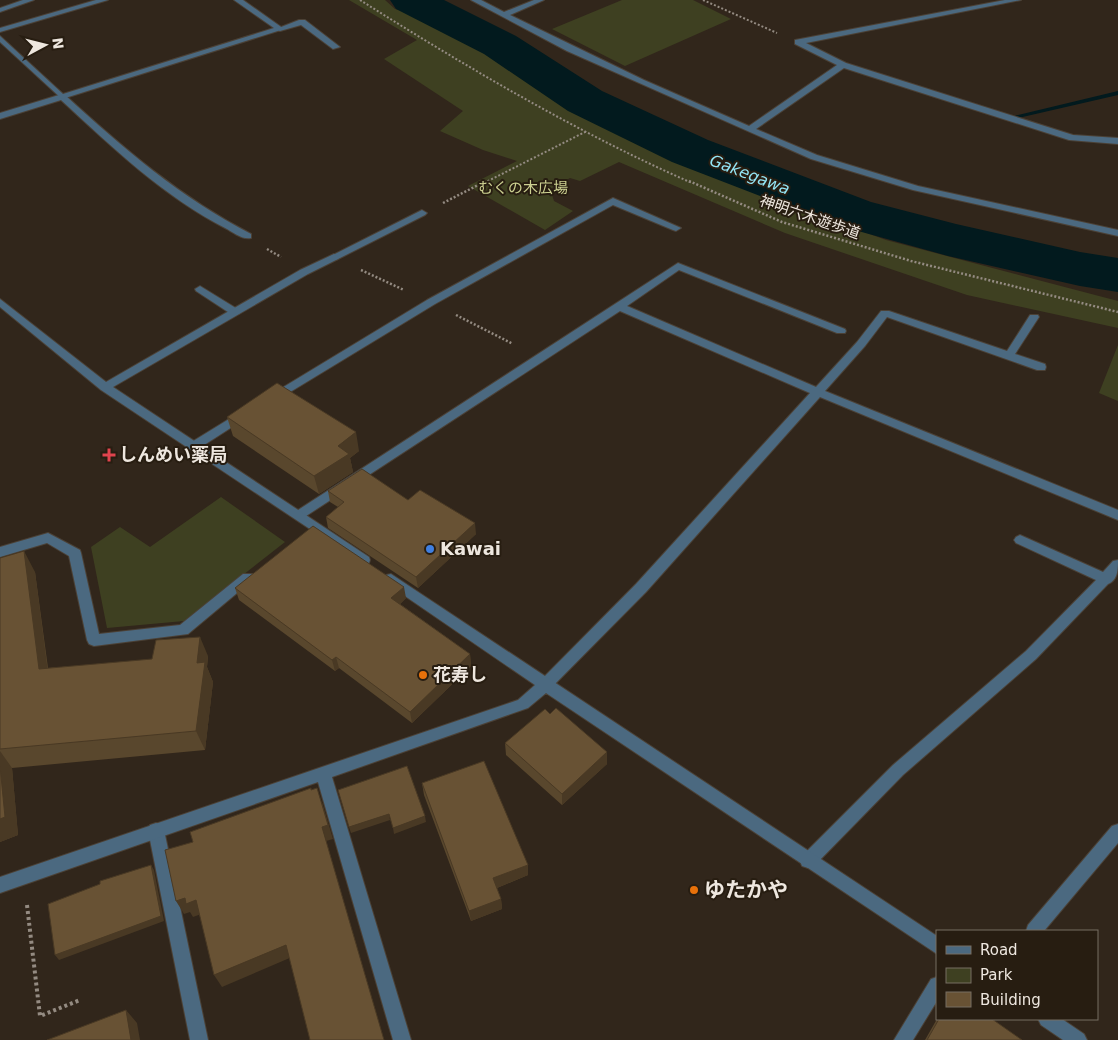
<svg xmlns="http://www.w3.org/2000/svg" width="1118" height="1040" viewBox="0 0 1118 1040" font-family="'DejaVu Sans','Noto Sans JP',sans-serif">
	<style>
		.green { fill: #3e4021 }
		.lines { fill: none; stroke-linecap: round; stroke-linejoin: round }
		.stream { fill: #021a1e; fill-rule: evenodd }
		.river { fill: #021a1e; fill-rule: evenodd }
		.service-casing { stroke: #4b4136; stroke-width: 2 }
		.minor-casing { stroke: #4b4136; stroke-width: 2 }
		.path-far2 { stroke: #948b82; stroke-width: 2; stroke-dasharray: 2 2; stroke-linecap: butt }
		.path-far1 { stroke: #948b82; stroke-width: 2.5; stroke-dasharray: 2 2; stroke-linecap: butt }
		.path { stroke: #948b82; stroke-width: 4; stroke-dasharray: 3 3; stroke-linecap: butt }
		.service { fill: #4b6980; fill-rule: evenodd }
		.minor { fill: #4b6980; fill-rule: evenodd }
		.wall { fill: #59472d }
		.shaded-wall { fill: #493924 }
		.building { fill: #685234; stroke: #493924 }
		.health-dot { fill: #e0444e; stroke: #271d11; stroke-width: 2 }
		.shop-dot { fill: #3f7fe0; stroke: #271d11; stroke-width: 2 }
		.food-dot { fill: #e8710a; stroke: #271d11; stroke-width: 2 }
		.labels { text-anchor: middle; stroke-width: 4; stroke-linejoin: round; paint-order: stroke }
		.far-park-label { font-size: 15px; fill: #ccd091; stroke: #271d11 }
		.far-street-label { font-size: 15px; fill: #eee7df; stroke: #271d11 }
		.far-water-label { font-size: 16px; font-style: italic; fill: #94e6f6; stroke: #271d11 }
		.poi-label { font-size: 18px; font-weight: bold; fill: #eee7df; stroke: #271d11; text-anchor: start }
		.near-poi-label { font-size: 21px; font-weight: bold; fill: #eee7df; stroke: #271d11; text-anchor: start }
	</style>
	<rect width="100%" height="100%" fill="#31261b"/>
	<!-- green -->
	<path class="green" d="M349,0H385L395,9L433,19L623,131L700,172L886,240L1118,301V328L967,295L785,233L619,162L580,181L570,178L550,189L554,201L573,211L545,230L468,186L517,161L483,150L440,131L463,111L384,59L417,40Z
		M622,0H693L731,19L625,66L552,29Z
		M1118,345V401L1099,393Z
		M221,497L285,542L184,621L107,628L91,547L120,527L150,547Z"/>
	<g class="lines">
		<!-- stream -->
		<path class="stream" d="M1118,91V95L1014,119L1010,117Z"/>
		<!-- river -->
		<path class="river" d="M390,0H444L516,36L602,91L708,140L871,202L956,224L1080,252L1118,258V292L1080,286L948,256L833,224L672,162L568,111L484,54L396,9Z"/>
		<defs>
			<path id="service" d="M299,20H305L340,47L333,49L301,25L280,31L276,29Z
				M59,95H65C123,148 181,198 251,234V238C243,240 234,233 227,229C164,197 112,147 61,100L0,119V113Z
				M613,198L681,228L676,231L673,230L613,205L435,304L277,400H269L267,397L427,300Z
				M422,210L427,213L425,215L338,259L334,260L329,257Z
				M678,263L845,329L846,331L845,333H837L679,270L627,306L816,387L857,342L881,311H889L1007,351L1030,315H1038L1039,317L1015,354L1045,364L1046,367L1045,370H1037L887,317L865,346L825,391L1118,510V520L820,397L646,592L550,689L545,691L540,689L538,685L540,681L636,584L810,393L620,311L303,518H295L293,515L295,512Z
				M200,286L239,310V314H231L196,291L195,289Z
				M242,411L246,412L248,415L246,418L198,449H190L188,446L190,443Z
				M48,533L80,550L81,553L99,634L180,625L243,574H253L255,578L188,634L94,646L89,644L87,640L69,556L47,543L0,557V547Z
				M1020,535L1103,572L1113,561L1118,560C1118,569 1118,580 1108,584L1036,659L903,775L814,866L808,868L802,866L800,861L802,856L893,765L1026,651L1096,580L1016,543L1014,540L1016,537Z
				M156,823L162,825L164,830L208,1040H190L148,830L150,825Z
				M937,977V1001L913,1040H894L931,979Z"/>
			<path id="minor" d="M23,0H34L0,12V8Z
				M96,0H108L0,32V28Z
				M234,0H243L284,29L62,99L0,42V36L63,94L274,28Z
				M471,0H481L504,12L534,0H544L510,15L644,80L749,126L837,65L795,44V40L1005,0H1021L806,43L846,63L1073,135L1118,138V144L1069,140L844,68L756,129L817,155L918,186L1118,230V236L913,190L811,159L567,51Z
				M334,254L339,257L338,259L308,274L113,387L369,557L370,560L369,563L364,565L101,390L0,307V299L106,382L300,270Z
				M391,574L937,936V954L546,693L528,708L332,777L411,1040H393L318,782L0,893V877L518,700L535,685L386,583L384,579L386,575Z
				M1118,824V843L1044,931H1026L1028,925L1112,826Z
				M1038,1019H1062L1084,1034L1087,1040H1063L1041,1025Z"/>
		</defs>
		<!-- service casing -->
		<use href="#service" class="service-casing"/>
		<!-- minor casing -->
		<use href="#minor" class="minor-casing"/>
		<!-- path-far2 -->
		<path class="path-far2" d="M360,0C465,66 578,133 692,183
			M703,0L777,33
			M484,183L587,131"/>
		<!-- path-far1 -->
		<path class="path-far1" d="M689,181L782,222L911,261L1118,312
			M443,203L486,181
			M267,249L281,257
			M361,270L404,290
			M456,315L513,344"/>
		<!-- path -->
		<path class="path" d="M27,905L40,1016L80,1000"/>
		<!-- service -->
		<use href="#service" class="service"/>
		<!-- minor -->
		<use href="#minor" class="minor"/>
	</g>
	<!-- wall -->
	<path class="wall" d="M227,417L359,451L350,458L353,472L319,494L233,436Z
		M328,491L408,500L476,534L418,588L328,528L326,517L338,507L330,502Z
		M0,558L35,572L48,668L208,656L207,667L213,682L205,750L12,768L18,835L0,842Z
		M235,588L406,598L400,604L470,654L471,666L412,723L339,668L335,671L239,600Z
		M550,714L607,764L562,805L506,755L505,743Z
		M422,783L528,865V875L497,888L501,899L502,909L471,921L424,795Z
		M937,1019H992L1022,1040H925Z"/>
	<!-- shaded-wall -->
	<path class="shaded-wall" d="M356,432L359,451L350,458L353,472L319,494L314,476L338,446Z
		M475,523L476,534L418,588L416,577Z
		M24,551L35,572L50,688L39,669Z
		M404,587L406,598L393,610L391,598Z
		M200,637L208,656L207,667L213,682L205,750L196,731L197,663Z
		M470,654L471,666L412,723L410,712Z
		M336,657L339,668L335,671L332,660Z
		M0,751L12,768L18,835L0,842Z
		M607,752V764L562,805V794Z
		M322,802L333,839L326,841L384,1040L322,827Z
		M389,814L390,820L351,833L349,827Z
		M425,816L426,822L394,834L393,828Z
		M151,865L154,870L164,921L59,960L55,955Z
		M528,865V875L494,889L493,878Z
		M185,898L196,900L204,913L193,917L190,912L184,914L176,901Z
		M501,899L502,909L471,921L469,911Z
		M286,945L292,957L222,987L214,975Z
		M126,1010L137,1023L140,1040H131Z"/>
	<!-- building -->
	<path class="building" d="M277,383L356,432L338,446L349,454L314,476L227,417Z
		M362,469L408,500L420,490L475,523L416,577L326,517L344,502L328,491Z
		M313,526L404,587L391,598L470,654L410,712L336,657L332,660L235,588Z
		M24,551L39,669L152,659L156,640L200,637L197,663L205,662L196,731L0,749V558Z
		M556,708L607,752L562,794L505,743L545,709L550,714Z
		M484,761L528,865L493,878L501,899L469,911L422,783Z
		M0,766L5,817L0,819Z
		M407,766L425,816L393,828L389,814L349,827L338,790Z
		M311,788V790L317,788L328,825L322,827L384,1040H310L286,945L214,975L196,900L186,904L185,898L176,901L165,850L193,842L190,832Z
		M151,865L161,916L55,955L48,904L100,884V881Z
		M126,1010L131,1040H47Z
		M939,1019H992L1022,1040H927Z"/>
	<!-- markers -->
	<path class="health-dot" d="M106.5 447.5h5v5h5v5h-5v5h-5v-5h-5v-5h5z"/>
	<circle class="shop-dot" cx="430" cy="549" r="5"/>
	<g class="food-dot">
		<circle cx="423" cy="675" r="5"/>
		<circle cx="694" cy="890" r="5"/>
	</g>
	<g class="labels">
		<!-- far-park labels -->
		<g class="far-park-label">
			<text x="523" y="193">むくの木広場</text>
		</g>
		<!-- far-street labels -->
		<g class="far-street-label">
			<text transform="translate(810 217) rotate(19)" y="5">神明六木遊歩道</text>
		</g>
		<!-- far-water labels -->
		<g class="far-water-label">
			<text transform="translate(750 174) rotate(21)" y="6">Gakegawa</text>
		</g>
		<!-- poi labels -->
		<g class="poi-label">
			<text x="119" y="461">しんめい薬局</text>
			<text x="440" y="555">Kawai</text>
			<text x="433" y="681">花寿し</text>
		</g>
		<!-- near-poi labels -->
		<g class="near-poi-label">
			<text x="704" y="897">ゆたかや</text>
		</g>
	</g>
	<!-- legend -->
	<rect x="936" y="930" width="162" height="90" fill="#271d11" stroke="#776e63"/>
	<rect x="946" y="946" width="25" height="8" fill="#4b6980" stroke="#776e63"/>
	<text x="980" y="955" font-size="15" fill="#eee7df">Road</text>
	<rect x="946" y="968" width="25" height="15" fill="#3e4021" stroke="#776e63"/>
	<text x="980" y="980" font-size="15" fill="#eee7df">Park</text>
	<rect x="946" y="992" width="25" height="15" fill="#685234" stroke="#776e63"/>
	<text x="980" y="1005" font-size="15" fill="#eee7df">Building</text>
	<!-- north arrow -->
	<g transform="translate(45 45) rotate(83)" stroke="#271d11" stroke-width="4" paint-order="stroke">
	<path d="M0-4L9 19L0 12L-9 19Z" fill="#eee7df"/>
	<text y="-8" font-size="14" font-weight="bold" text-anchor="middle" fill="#eee7df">N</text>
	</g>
</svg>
